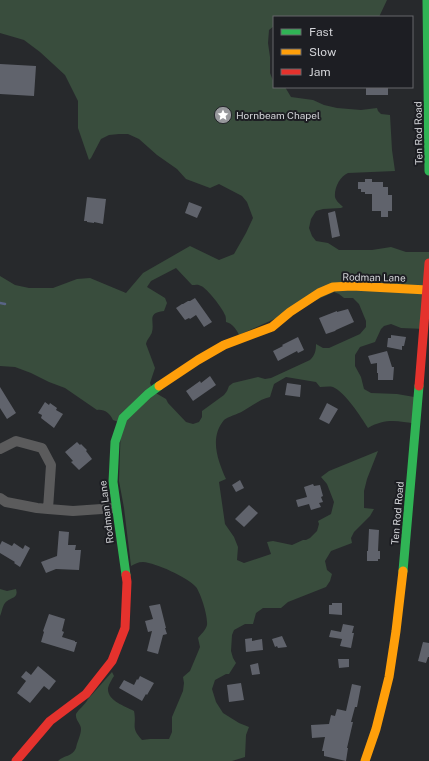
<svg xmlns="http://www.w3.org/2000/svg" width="429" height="761" viewBox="0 0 429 761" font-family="'Public Sans',sans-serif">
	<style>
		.green { fill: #394d3d; fill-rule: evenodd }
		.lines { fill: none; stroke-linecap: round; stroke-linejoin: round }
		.stream { stroke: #596485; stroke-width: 2.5 }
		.building { fill: #60636c }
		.street { stroke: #5b5b5c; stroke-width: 10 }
		.fast { stroke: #30b455; stroke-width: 9 }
		.slow { stroke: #ff9f0a; stroke-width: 9 }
		.jam { stroke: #e5322d; stroke-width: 9 }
		.labels { text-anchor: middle; stroke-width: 4; stroke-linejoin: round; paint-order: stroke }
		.poi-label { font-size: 10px; fill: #d3d4d8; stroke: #1d1e23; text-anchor: start }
		.street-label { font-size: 10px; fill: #d3d4d8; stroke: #1d1e23 }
	</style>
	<rect width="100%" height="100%" fill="#27292c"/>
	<!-- green -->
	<path class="green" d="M0,0H387L379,17H274V26L269,30L268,43L270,57V73L274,83V87H285L291,97L313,100L324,105L337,108L361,110L377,108L378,111L381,114L390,115L392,150L395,171L348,173C340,176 334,188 335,197C336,201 340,204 343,207L341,208L323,209L316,211L311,219L309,228L312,236L316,241L328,243L339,250H372L391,247L406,252H429V289L425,329L401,328L391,324L384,326L381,329L375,342L360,347L355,355V366L361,377L364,389L371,393L397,394L420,398L417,424C397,421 386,418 368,428C361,417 345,392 333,387C329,386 324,387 320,387L316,382L286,377L274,384L270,397C260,399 252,406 243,411C238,414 227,417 224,420C209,438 218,461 226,479L219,482L225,524L234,537L238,547L237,560L244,563L271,554L267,542L273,541L292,545L303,540H306L310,538L317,531L319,524L318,521L331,514L334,502L327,484L321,477L329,471L378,451L367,479L364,491V508L374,509L370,516L354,532L351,538L352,543L331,551L325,561L327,570L332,574L330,581L326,587L288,602L281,608H263L256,613L253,624H245L234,630L232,635L231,651L233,658L236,663L229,674H226L215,680L212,689L216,702L223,713L239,723L249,727L246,735L245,757L232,761H58C64,755 72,757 76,748C77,742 81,735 81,729C81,724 75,720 76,714C78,710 85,705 88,699L112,672L114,676C112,679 109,684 108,688C107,701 125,706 134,711C137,726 130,727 142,740L150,739H169L172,732V717L183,691L184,683L183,677L190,671L198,652L200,647L198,638C201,634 206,630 207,625C208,616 201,594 196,587C187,577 156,563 143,562C138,562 135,564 131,566L124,508L119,481L121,423L113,420C110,413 104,409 97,410L65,388L49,382L31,373L15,367L0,366V276L15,285L29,288H53L77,279L90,278L126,293L143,273L190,246L219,260L234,254L246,233L253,218L247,202L242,196L219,184L210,188L186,179L177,169L157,155L139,139L128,134H119L109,135L101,139L91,158L89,160L78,128V101L65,75L40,52L24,40L0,33ZM176,268L192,285C195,285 198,284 201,286C207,288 223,309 225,315C226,316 226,321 226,322C232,323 237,330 239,335L334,292L339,294L344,298H353L359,304L366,321V327L360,334L329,348H323L316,344C316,351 315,355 310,360L271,378L265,379L258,377L233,383L229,386L227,391L224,395L202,411V417L199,422L193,424L186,422L168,403L166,399L154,392L150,383L155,368L146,344C147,339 151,336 152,332C155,321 146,313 164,311L167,303L165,298L147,287L151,281Z
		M0,589L7,591L16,589C19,599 10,597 5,603C2,607 2,612 0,616Z"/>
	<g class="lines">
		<!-- stream -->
		<path class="stream" d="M0,303L5,304"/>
	</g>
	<!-- building -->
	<path class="building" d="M0,64L36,66L34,96L0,94Z
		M366,87H388V95H366Z
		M365,179H372V182H383V187H388V195H392V211H388V217H381V211H372V194H365V192H361V189H358V182H365Z
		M87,197L106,199L103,224L94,222V223L87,222V221H84Z
		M189,202L202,207L197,218L185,213Z
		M335,211L340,236L332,238L328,213Z
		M195,298L212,322L204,327L196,315L190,319L189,318L185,320L176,308L182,304H183L188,301H190Z
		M348,309L354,322L336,330L335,331L326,334L319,318L337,311V312Z
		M391,335L406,337L404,346H402V350L387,347L388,338H391Z
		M298,337L304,350L298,353L297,351L278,361L273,351L283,346L282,345Z
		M387,351L392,367H394L393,380H378V373H377V363L371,364L368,356Z
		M210,376L216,385L193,401L186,391L200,381L201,383Z
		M287,383L301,385L300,397L285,395Z
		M0,387L16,413L7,419L0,408Z
		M45,402L49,405L50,403L57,408L56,410L63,414L54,428L41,418L42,415L38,413Z
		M327,403L338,409L329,424L319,419Z
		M77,442L80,445L81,444L87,450L86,451L92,459L79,470L71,462L73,461L65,452Z
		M240,480L244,488L236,492L232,485Z
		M313,484L314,486L320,485L323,496L321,497L323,502L319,503L321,507L311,510L309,504L298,507L296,500L307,497L304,487Z
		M249,505L258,513L244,527L235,519Z
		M369,529L379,530L378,551H380V559H378V561H367V551H368Z
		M59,531L69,532L68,545H76L75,550H81L79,570L56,569L46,573L41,562L57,556Z
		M2,541L12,546L14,543L23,549L25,545L30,548L20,567L14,563L15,562L0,553V545Z
		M332,603H342V615L329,614V605H332Z
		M160,604L166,628H165L167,634L163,635L158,654L147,651L152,631L148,632L145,621L153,619L149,606Z
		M49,614L65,619L62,631L64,632L62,637L75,641V642H77L74,652L41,642L44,632L43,631Z
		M343,624L354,626L352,633H354L351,648L340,646L342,639L329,637L331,630L341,632Z
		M282,636L287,647L278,648L277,646L275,647L272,639Z
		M252,638V641L262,639L263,650L246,652L245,639Z
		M423,642L429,643V657H428L426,663L418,661Z
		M338,659H349V667L339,668Z
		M258,663L260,674L252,675L250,665Z
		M38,666L56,681L49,690L44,686L30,703L17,693L26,681L21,677L26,671L31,675Z
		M140,676L154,683L147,695L146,694L142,701L119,688L124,680L134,685L137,679L138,680Z
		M241,683L244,700L229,702L227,685Z
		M352,684L361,686L357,707H355L351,722H353L347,748H348L346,761L324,756V751H322L325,737L312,738L311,725L329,724L331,715L335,716L337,709L346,711Z"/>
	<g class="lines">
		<!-- street -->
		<path class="street" d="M0,449L16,441L42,448L51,465L48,509
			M0,498L6,502L37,508L48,509L73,511L116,508"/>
		<!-- fast -->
		<path class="fast" d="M427,0L429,171
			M403,571L419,386
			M126,575L113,482L115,442L123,418L148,394L159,386"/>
		<!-- slow -->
		<path class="slow" d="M159,386L198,360L224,345L272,327L290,312L319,293L333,287L352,286L427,290
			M365,761L376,729L389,677L396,631L403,571"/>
		<!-- jam -->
		<path class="jam" d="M419,386L429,263
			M16,761L50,721L86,694L112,661L125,628L127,582L126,575"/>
	</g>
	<!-- icons -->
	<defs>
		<symbol id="sight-disc" viewBox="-11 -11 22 22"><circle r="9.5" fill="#97989c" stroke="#1d1e23"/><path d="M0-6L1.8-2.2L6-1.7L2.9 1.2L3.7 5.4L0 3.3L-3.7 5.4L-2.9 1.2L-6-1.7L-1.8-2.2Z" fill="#fff"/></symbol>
	</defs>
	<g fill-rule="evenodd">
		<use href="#sight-disc" x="213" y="105" width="20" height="20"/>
	</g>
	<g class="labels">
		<!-- poi labels -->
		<g class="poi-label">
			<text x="236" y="119">Hornbeam Chapel</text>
		</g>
		<!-- street labels -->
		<g class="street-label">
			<text transform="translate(418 133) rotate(-91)" y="4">Ten Rod Road</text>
			<text transform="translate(374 277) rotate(1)" y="4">Rodman Lane</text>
			<text transform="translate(106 512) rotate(-97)" y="4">Rodman Lane</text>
			<text transform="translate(397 513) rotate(-85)" y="4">Ten Rod Road</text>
		</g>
	</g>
	<!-- legend -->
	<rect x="273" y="16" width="140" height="72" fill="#1d1e23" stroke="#66676b"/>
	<rect x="281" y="29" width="20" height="6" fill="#30b455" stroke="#66676b"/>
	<text x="309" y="36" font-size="12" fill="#d3d4d8">Fast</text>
	<rect x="281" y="49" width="20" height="6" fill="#ff9f0a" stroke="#66676b"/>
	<text x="309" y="56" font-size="12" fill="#d3d4d8">Slow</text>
	<rect x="281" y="69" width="20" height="6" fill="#e5322d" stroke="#66676b"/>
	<text x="309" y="76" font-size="12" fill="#d3d4d8">Jam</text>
</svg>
